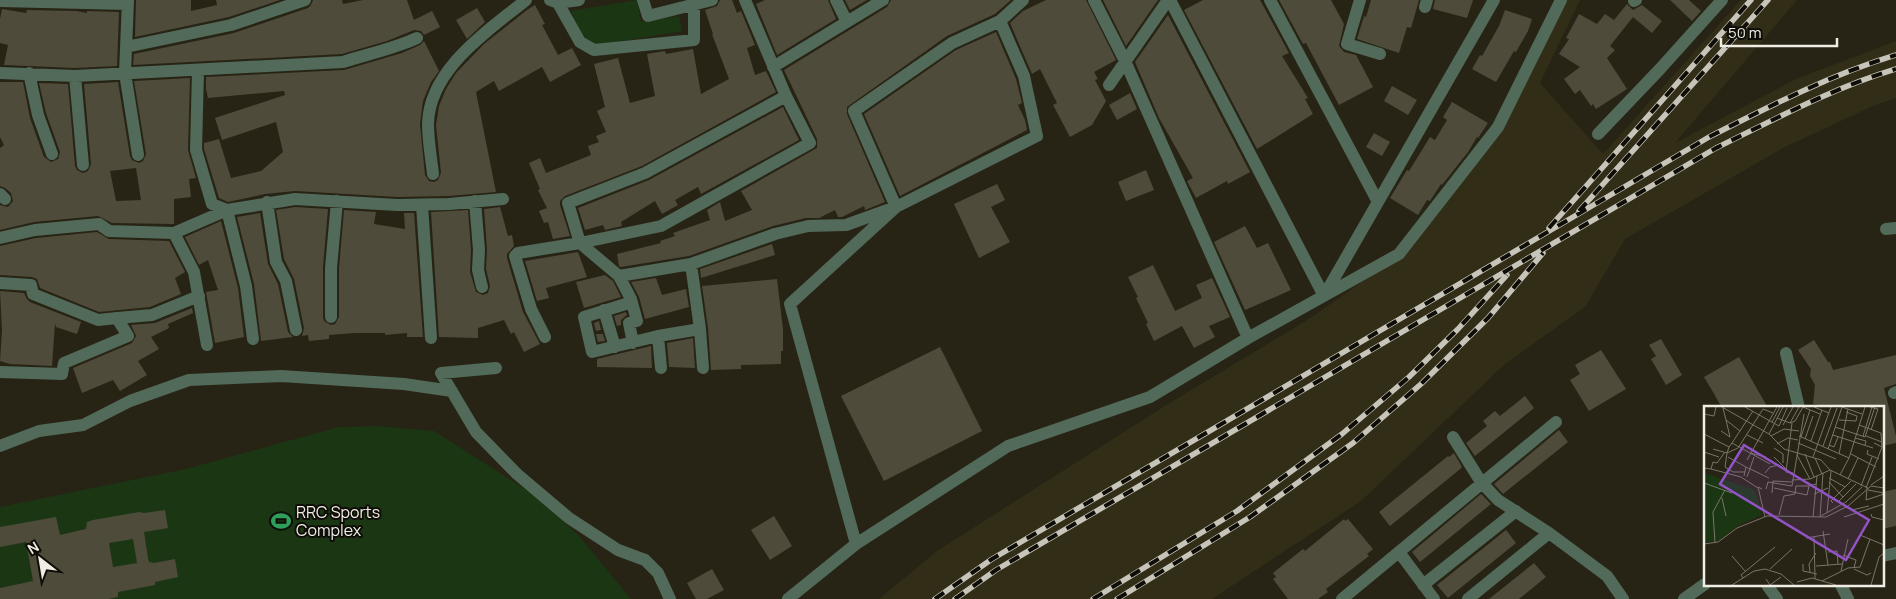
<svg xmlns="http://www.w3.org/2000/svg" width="1896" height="599" viewBox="0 0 1896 599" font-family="Manrope,sans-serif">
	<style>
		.built { fill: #322d16 }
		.green { fill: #1b3613 }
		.building { fill: #4e4b3a; fill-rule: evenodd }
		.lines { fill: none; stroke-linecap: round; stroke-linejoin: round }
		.minor { stroke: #526a59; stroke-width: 12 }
		.rail-casing { stroke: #c7c5ba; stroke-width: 5.5 }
		.rail { stroke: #0f0d07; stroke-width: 4; stroke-dasharray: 11; stroke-linecap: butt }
		.labels { text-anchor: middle; stroke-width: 4; stroke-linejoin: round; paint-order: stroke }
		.poi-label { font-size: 16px; fill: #f0eee4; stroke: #0f0d07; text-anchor: start }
		.inset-road { fill: none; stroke: #787568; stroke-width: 1 }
		.view { fill: #9253c6; fill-opacity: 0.15; stroke: #9253c6; stroke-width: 2.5 }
		.inset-edge { fill: none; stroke: #f0eee4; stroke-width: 2.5 }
	</style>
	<rect width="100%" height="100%" fill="#282415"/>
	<!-- built -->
	<path class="built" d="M1566,0H1580L1540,83L1603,154L1741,0H1797L1675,143L1796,79L1896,41V98L1875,105L1783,148L1625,239L1585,307L1505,364L1361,501L1212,599H879L937,551L1168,404L1309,319L1400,255L1456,189Z"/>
	<!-- green -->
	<path class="green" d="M637,0L641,22L679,16L682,31L597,45L582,37L571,11Z
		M376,426L434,431L536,496L578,535L631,599H0V507L186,469L339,427Z"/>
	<!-- building -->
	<path class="building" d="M136,0H191V11L217,5L216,0H280L229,17L135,37Z
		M313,0H342L343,4L363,0H407L414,20L432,11L440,27L424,35L421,31L414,30L387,41L342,54L133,65L134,54L234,33L308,8L311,5Z
		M720,0H732L737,13L741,11L755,45L747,48L755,75L766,71L776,92L642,166L565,196L560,201V205L570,236L553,239L548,222L544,223L539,211L547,208L538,190L540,189L529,163L540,158L546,173L591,155L588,146L599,142L596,136L606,132L597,111L605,107L594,64L618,58L630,103L655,96L647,54L665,51L666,54L693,49L701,94L729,79L712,34H713L705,10L717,6Z
		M765,0H828L836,19L777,55L756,4Z
		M845,0H867L850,10Z
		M891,0H1011L995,14L947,36L847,107V114L885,202L865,210L864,206L842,217H838L835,210L819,218H806L773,226L689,256L621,267L619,266L617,254L661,243L660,241L675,236L673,233L710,220L707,210L720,202L725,221L752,210L741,191L817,148V139L784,70L887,7Z
		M1046,0H1086L1116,60L1094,72L1098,79L1095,80L1106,101L1092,125L1070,137L1053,105L1057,103L1040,69L1032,74L1010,23L1023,11Z
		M1103,0H1158L1126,46Z
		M1203,0H1260L1289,53L1282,56L1308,98L1305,99L1313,114L1257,149L1184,10Z
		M1279,0H1331L1344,24L1339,46L1344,52L1356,55L1373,87L1339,105L1306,43L1303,44Z
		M1371,0H1419L1411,28L1407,27L1399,53L1357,39L1364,16L1366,17Z
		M1435,0H1473L1467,18L1433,9Z
		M1670,0H1689L1701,11L1692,21Z
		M1627,4L1633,10L1642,5L1662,21L1652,33L1633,17L1610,46L1615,50L1607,58L1627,89L1596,109L1593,104L1591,106L1580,90L1575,94L1564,79L1580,67L1559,54L1569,39L1566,38L1579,14L1597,24L1605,14L1614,20Z
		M535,5L545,24L542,25L558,55L572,48L581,65L550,82L542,67L499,91L494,81L476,92L496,192L449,196L397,197L295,191L265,194L228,202L219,198L204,149V143L219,139L231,178L261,171L283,152L276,122L222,140L215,118L285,95L284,91L208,98L206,89V77L344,70L402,53L420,45L424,41L439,71L431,82L423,101L420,124L425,175L429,181L434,182L438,180L441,173L436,125L439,106L446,89L456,73L484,44L527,10Z
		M477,8L485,22L467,39L456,20Z
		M2,9L26,13L27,10L76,11L87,13V11L119,12L117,66L75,68L4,65L8,45L0,43V19Z
		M1505,10L1532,19L1528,31L1516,52L1514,51L1496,82L1472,69L1480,55L1482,56L1499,26Z
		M1168,15L1250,172L1228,184L1227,181L1196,198L1187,181L1193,178L1159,118L1135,62Z
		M996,32L1016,79L1022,103L1018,105L1025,120L1027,130L900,196L864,114L956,50Z
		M190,78L188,150L196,178L189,179L191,197L174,199V224L112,223L98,216L34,222L0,230V205L8,207L13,201L11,193L5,188L0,186V148L4,145L0,137V82H23L30,118L44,157L51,162L58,159L60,152L46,113L39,83L68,84L75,166L77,170L83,173L88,171L91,164L84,84L118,82L130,156L132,160L139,163L143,161L146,154L134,81ZM136,168L141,200L116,201L110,171Z
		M1392,86L1417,100L1408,115L1384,101Z
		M1130,93L1137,109L1117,120L1109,105Z
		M1452,102L1488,123L1478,138L1477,137L1468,152L1442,185L1441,184L1430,201L1427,200L1418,215L1390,198L1407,170L1409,171L1430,137L1435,140L1447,120L1443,117Z
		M783,107L799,140L701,194L698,187L675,200L678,205L662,214L655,201L621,222L622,226L605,230L603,225L585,230L578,208L649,180Z
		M1374,133L1390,142L1382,156L1366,147Z
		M1146,170L1154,190L1126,201L1118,182Z
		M997,184L1005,200L991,207L1010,242L979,258L954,204Z
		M295,207L328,209L323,267V317L324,321L331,325L335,324L339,317V268L344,210L376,212L374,224L405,229L404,213H414L423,337H407V333L385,335V333H355L329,335V339L309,341L308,335L302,336L304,328L294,279L284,259L276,210Z
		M500,207L508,236L512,235L514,246L507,254V258L523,312L540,344L524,352L514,332L511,334L504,320L478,328V338L439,337L431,212L468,210L471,250L470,272L476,292L483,295L488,293L490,286L486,269L487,249L484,209Z
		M260,213L268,264L278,284L288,332L293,337L261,341L254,284L237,217Z
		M221,221L238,288L244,337L215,343L206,292L218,290L208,260L199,265L185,237Z
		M1245,226L1257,248L1268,243L1291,290L1245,310L1214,242Z
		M97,232L109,239L169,241L185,272L175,278L181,294L150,307L99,312L40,288L37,279L32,277L0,275V246L36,238Z
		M772,244L775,255L701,278L700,269Z
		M578,252L587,277L546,288L549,298L537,301L525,261Z
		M1153,265L1175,311L1202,298L1196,285L1212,278L1230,317L1209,326L1215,337L1194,348L1182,326L1154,341L1146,324L1148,323L1136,298L1138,297L1128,277Z
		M605,275L613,281L621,297L584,308L576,282Z
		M656,278L662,295L686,289L689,307L645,319L639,297L631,282Z
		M777,279L783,329V351H781V364L741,365V369L711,370L708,328L702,286Z
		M0,291L24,293L27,299L30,302L81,322L77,334L56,327L55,323L52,366L10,364L0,361L2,330Z
		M192,308L193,313L168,324L169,328L151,337L159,349L138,361L147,375L120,391L113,380L82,393L73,368L132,343L136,336L131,325L155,323Z
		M626,312L627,315L621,320V325L617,326L614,316Z
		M599,321L601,330L596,331L594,323Z
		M596,334H603L605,341L598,342Z
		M693,338L695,368L669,367L667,343Z
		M1661,339L1682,375L1666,385L1651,359L1656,356L1649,345Z
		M1814,340L1828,362H1830L1833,370L1896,355V384L1884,388L1896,436V443L1882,446V408H1819L1820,405L1813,404L1815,385L1810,376L1811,369L1798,350Z
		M651,346L652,368L597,367V359Z
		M940,347L982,431L884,481L841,396Z
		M1601,350L1626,389L1589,411L1570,380L1580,374L1575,365Z
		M1739,357L1752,380L1768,408H1722L1713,392L1704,377Z
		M1525,396L1534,408L1475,456L1466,443L1487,426L1483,421L1495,411L1500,416Z
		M1559,430L1568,442L1503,494L1494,484Z
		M1454,453L1462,467L1459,470L1390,526L1379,512L1448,456L1449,457Z
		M1896,489V526L1882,529V492Z
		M1481,494L1491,504L1420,562L1412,552Z
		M165,510L168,528L144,532L148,558L149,562L154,563L175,559L178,577L155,582V585L118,592V597L108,599H0V588L33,581L26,542L0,547V527L56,517L60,535L86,529L87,522L93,520L139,512L144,513ZM133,539L137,563L113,567L109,543Z
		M774,516L792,546L770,560L751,530Z
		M1344,519L1345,521L1348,519L1373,549L1367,554L1369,556L1326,589L1328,592L1318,599H1288L1273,579L1276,577L1273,573L1303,549L1305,551Z
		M1506,530L1516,543L1448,598L1437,585Z
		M1534,563L1546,577L1519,599H1489Z
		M712,569L724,590L707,599H696L687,583Z"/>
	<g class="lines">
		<!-- minor -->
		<path class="minor" d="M128,0L125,73L138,155
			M550,0L558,3L579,0
			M643,0L648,16L712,0
			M836,0L847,22
			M1094,0L1125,61L1248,338
			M1170,0L1324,296
			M1270,0L1378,202
			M1360,0L1347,44L1380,54
			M0,1L128,4
			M1634,1L1636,0
			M558,3L580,42L594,50L694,40V6
			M1425,7L1427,0
			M126,47L231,25L305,0
			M773,67L883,0
			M198,71L196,150L212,204L227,210L246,286L253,339
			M0,73L75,76L343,62C368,54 393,49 417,38
			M29,73L38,115L52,154
			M75,76L83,165
			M1109,85L1168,0
			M1598,134L1660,69L1722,0
			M433,174C431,157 428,140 428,124C429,69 489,30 526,0
			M0,194L5,199
			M475,201L479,250L478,270L482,287
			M267,202L276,262L286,281L296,330
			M422,205L431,338
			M1886,229L1896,228
			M0,238L35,230L99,224L109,231L174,233
			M691,264L700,329L703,368
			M619,276L691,264L775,234L808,226L846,225L896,207L1037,136L1024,76L1000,21L1023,0
			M0,283L31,285L33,294L98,320L117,318
			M1324,296L1494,0
			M632,302L584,317L592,352L658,336L700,329
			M604,310L615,347
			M331,317V268L337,201
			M658,336L661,368
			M545,337L531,309L515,256L518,253L580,243L661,226L810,143L786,96L745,0
			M633,343L629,323L637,321L631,299L619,276L580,243L568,203L645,173L786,96
			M207,345L194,272L174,233L227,210L295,199L397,205L449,204L503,199
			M1786,353L1799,408
			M496,368L441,373L476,432L517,474L569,518L618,550L645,560L658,573L670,599
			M0,372L62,374L64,363L128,336L117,318L152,315L199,296
			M1894,393L1896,392
			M1453,437L1481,482L1498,500L1549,533L1607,576L1623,599
			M0,446L39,431L83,425L130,401L189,380L281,376L404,384L452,391
			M856,544L790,304L896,207L854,111L952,43L1000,21
			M1399,552L1434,599
			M1882,556L1896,553
			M1423,585L1516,511
			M1767,585L1777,599
			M1841,585L1848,599
			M788,599L856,544L1008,446L1150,397L1248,338L1399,254L1498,127L1561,0
			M1342,599L1556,422
			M1468,599L1549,533
			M1684,599L1705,584"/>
		<defs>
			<path id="rail" d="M1579,211L1768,0
				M1549,228L1751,0
				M935,599L992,559L1709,137C1770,106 1830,75 1896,55
				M955,599L996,570L1716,148C1775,119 1833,88 1896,69
				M1093,599L1237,511L1342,434L1409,377L1458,329L1507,275
				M1117,599L1250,517L1353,443L1421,384L1488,318L1543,253"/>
		</defs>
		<!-- rail casing -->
		<use href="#rail" class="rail-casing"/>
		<!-- rail -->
		<use href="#rail" class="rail"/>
	</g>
	<!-- icons -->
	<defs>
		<symbol id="stadium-bare" viewBox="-9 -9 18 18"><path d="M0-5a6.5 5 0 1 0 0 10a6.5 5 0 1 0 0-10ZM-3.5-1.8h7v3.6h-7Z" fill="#2e9e5b" stroke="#0f0d07" stroke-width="2.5" paint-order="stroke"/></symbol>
	</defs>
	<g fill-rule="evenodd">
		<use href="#stadium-bare" x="267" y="507" width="28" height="28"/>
	</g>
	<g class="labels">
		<!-- poi labels -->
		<g class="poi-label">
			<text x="296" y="518">RRC Sports<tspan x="296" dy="18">Complex</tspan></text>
		</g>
	</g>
	<!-- overview -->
	<g transform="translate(1704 406)">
		<rect width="180" height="180" fill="#282415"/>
		<path d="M0,67L51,84L58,109L33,120L16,134L0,137Z" fill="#1b3613"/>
		<path class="inset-road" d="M18,1L65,28L80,43L117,54L126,64L164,82M41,1L75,20L83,2M110,1L125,7M138,1L158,8M166,1L174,3L167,24M19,2L22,14L36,25M0,8L10,10L12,1M73,12L86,17L95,1M135,14L152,15L153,10L142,6M68,16L76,1M86,17L91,15L99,1L116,8M88,17L82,66L89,67M79,19L89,1M155,19L177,27L178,41M131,21L161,31L171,1M17,25L26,31L22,14M0,28L25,41L28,37L66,58M65,28L79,1M43,29L59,37M129,29L169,42M67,30L80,23L95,25M95,30L145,52M159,30L168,1M162,30L178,36M97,31L106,4M151,32L162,35L161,39M101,33L109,10M107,35L118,4M28,37L49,5M94,37L132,53M73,38L84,32L94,34M125,39L130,41L134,31M119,40L133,2M70,42L79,48V57M9,43L23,47L25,41M124,43L138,1M164,44L163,48L175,53M0,46L15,51M46,47L62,51M101,48L110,71M135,48L144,3M147,48L172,61M93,49L106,73M24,51L42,61M70,51L83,64M109,51L127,1M111,52L118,68M43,54L73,1M0,62L7,63L9,56L13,57L21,46M7,63L37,71L54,82M41,66H29L21,61L23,47L34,42L59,3L69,7M61,67L66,61L75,59M136,69L145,52L161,1M40,70L42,61L65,72M43,71L50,51M125,72L141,81M144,73L154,52M88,74L106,73L126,64M125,76L139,91M0,77L28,87M167,79L180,70M157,80L168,51M70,82L103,89L105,80L112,78M162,82L178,41L170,37M163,82L162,94L180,88M58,83L54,81L61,111M62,83L64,76L88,80L100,8M164,84L180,87M68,87L69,75L88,76M110,88L124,82M18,92L22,110M134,96L152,78M129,97L127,95L147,75M148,104L165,100M123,107L127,65M167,108L168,111L180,114M75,109L80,90L91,88L92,80H105M117,110L142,96L158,81M109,111L113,70M116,111L119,67M140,111L180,98M119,125L124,159M156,129L180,139M110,131L111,173M102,132L126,128M11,137L9,106L21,84M0,138L14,136L33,122L63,110L122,111L144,100L167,80L180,82M124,146L133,145L134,158M139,149L152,154L150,162M28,150L41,165M99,158V165L113,168M112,160L138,158M66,163L88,143M150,163L163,169L167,167M137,165L144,133M106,166L105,158L112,147M39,172L37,169L71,141M62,173L66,179L77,171M118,175L144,162L156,161L166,133M93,176L108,172L132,179M28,179L50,165L61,163L77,168L90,179M167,179L175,151L180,147"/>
		<path class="view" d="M40,39L165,114L142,154L16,78Z"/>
		<rect width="180" height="180" class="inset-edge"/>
	</g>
	<!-- north arrow -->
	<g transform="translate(40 559) rotate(329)" stroke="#0f0d07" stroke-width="4" paint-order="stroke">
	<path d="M0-4L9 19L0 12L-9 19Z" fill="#f0eee4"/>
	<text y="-8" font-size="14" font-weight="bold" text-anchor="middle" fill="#f0eee4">N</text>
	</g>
	<!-- scale -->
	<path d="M1721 38v8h116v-8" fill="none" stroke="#f0eee4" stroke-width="2.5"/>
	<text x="1728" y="38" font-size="15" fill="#f0eee4" stroke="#0f0d07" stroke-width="4" paint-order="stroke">50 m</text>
</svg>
